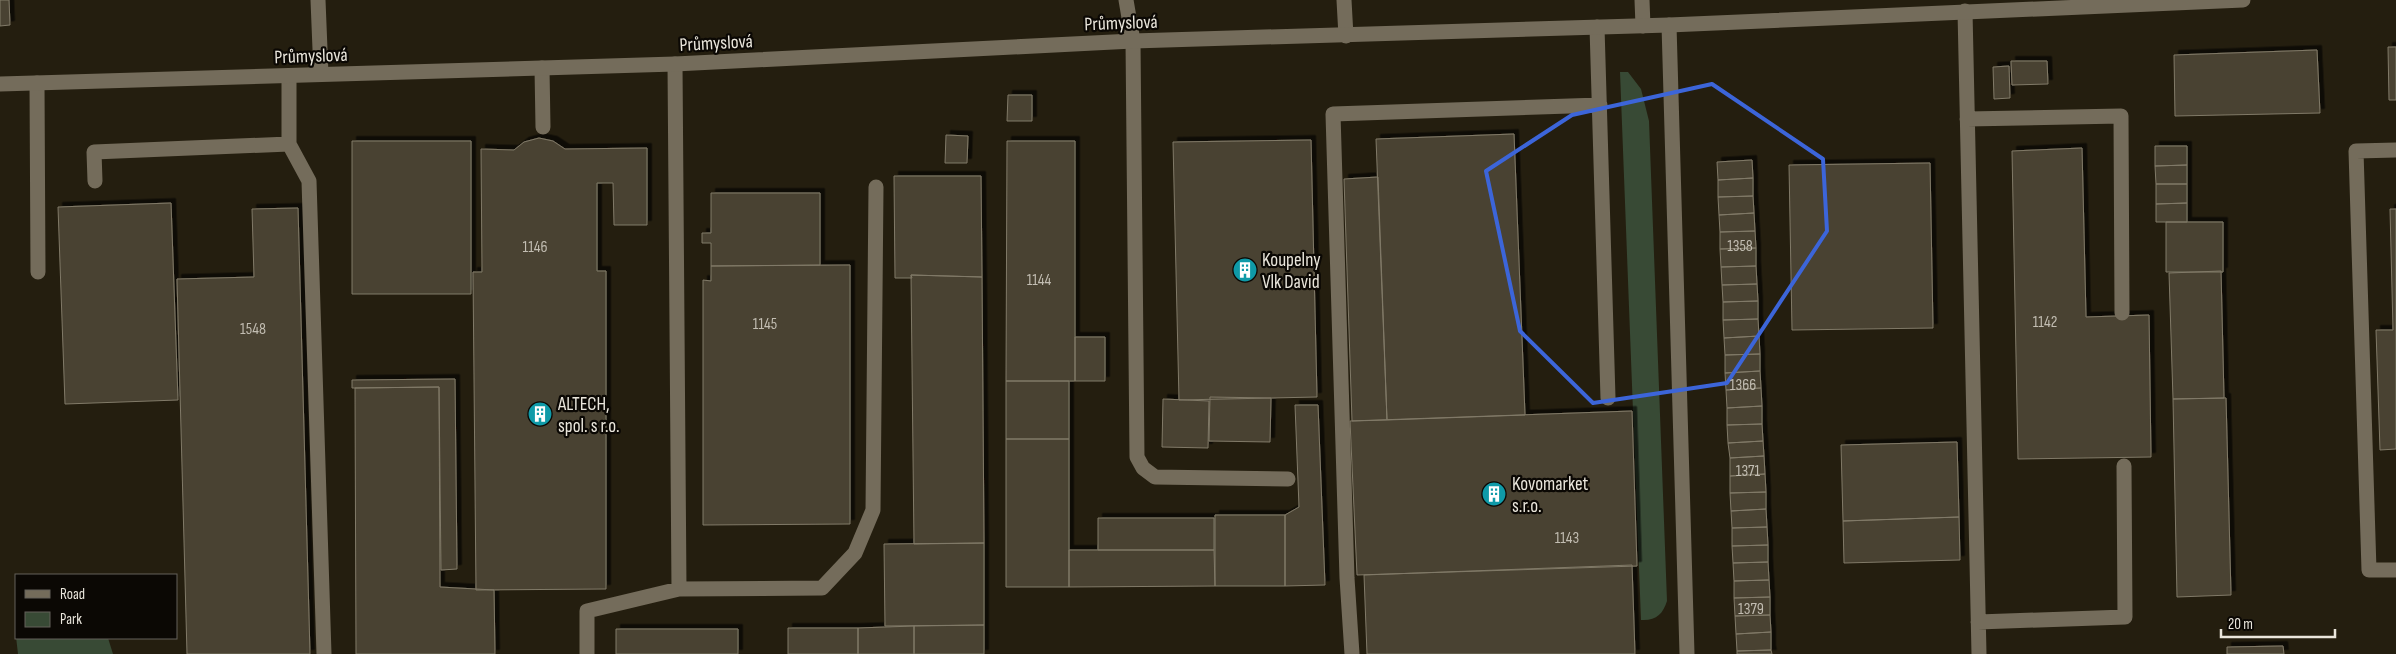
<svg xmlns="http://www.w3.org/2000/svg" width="2396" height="654" viewBox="0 0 2396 654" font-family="'Sofia Sans Condensed',sans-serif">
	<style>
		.green { fill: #384a35 }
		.building { fill: #494232; stroke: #817a68; filter: url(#shadow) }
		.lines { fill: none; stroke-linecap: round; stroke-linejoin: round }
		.lane { stroke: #746c5b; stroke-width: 15 }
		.street { stroke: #746c5b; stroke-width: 15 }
		.marked { fill: none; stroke: #3c65d9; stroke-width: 4; stroke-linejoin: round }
		.labels { text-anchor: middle; stroke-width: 4.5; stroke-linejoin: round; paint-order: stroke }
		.number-label { font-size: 16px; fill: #c2bdb2 }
		.street-label { font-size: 19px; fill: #eae6dc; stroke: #0b0804 }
		.poi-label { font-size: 19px; fill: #eae6dc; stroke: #0b0804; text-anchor: start }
	</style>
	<defs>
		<filter id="shadow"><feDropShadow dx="4.5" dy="-4.5" stdDeviation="0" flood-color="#0009"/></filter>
	</defs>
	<rect width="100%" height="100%" fill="#241e0f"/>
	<!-- green -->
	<path class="green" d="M1620,72H1628L1641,89L1649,121L1667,601C1663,614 1656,621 1641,620Z
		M16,626V638H108L113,654H18L15,628Z"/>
	<!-- building -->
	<path class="building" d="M0,0H9L10,25L0,26Z
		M2388,47H2396V100H2389Z
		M2317,50L2320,113L2175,116L2174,55Z
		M2011,61H2047L2048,84L2012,85Z
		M2009,66L2010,98L1994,99L1993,67Z
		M1008,95H1032V121H1007Z
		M1514,134L1525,415L1387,420L1376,139Z
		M946,135L968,136L967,163H945Z
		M539,138L553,141L565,149L647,148V225H614L613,183H597V271H606V589L476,590L473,272H482L481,149L514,150L524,142Z
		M1311,140L1317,397L1179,400L1173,142Z
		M352,141H471V294H352Z
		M1007,141H1075V381H1006Z
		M2155,146H2187V165L2155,166Z
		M2082,148L2086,317L2149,315L2151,457L2018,459L2012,151Z
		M1752,160L1753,178L1718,180L1717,162Z
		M1930,163L1933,328L1792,330L1789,165Z
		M2187,165V184H2156L2155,166Z
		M894,176H981L982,277L911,275L912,278H895Z
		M1378,177L1387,420L1352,421L1344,179Z
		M1753,178V196L1718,197V180Z
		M2156,184H2187V203L2156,204Z
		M711,193H820V265L711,266V243H702V233H711Z
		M1753,196L1754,213L1719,215L1718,197Z
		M171,203L178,400L65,404L58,207Z
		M2187,203V222H2156V204Z
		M298,208L310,654H187L177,279L254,277L252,209Z
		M2390,209H2396V449L2380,450L2376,330H2393Z
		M1754,213L1755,231L1720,232L1719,215Z
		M2166,222H2223V272H2166Z
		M1755,231L1756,248L1720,249V232Z
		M1756,248V266L1721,267L1720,249Z
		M850,265V524L703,525V280L711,281V266Z
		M1756,266L1757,284L1722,285L1721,267Z
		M2221,271L2224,398L2173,399L2169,273Z
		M911,275L982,277L984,543L914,544Z
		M1757,284L1758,301L1723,302L1722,285Z
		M1758,301V319L1723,320V302Z
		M1758,319L1759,336L1724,338L1723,320Z
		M1759,336L1760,354L1725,355L1724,338Z
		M1075,337H1105V381H1075Z
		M1760,354V371L1725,373V355Z
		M1760,371L1761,388L1726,390L1725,373Z
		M455,379L457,569L441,570L439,387L352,388V380Z
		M1006,381H1069V439H1006Z
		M439,387L440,587L494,590L495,654H356L355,388Z
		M1761,388L1762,406L1727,408L1726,390Z
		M1210,397L1271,398L1270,442L1209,441Z
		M2226,398L2231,595L2177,597L2173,399Z
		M1163,399L1209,401L1208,448L1162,447Z
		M1295,405H1318L1325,585L1285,586V515L1299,507Z
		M1762,406V424L1727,425V408Z
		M1632,411L1637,566L1357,575L1350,421Z
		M1762,424L1763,441L1728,443L1727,425Z
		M1006,439H1069V587H1006Z
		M1763,441L1764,456L1730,458L1728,443Z
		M1957,442L1959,517L1843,521L1841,445Z
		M1764,456L1765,474L1730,476V458Z
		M1765,474L1766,492L1730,493V476Z
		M1766,492V509L1731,511L1730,493Z
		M1766,509L1767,527L1732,528L1731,511Z
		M1215,515H1285V586H1215Z
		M1959,517L1960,560L1844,563L1843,521Z
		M1098,518H1214V550H1098Z
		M1767,527L1768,545L1732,546V528Z
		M984,543V625L885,626L884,544Z
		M1768,545V562L1733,563L1732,546Z
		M1069,550H1214L1215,586L1069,587Z
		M1768,562L1769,580L1734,581L1733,563Z
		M1632,565L1635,654H1367L1364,575Z
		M1769,580L1770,597L1734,598V581Z
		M1770,597V615L1735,616L1734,598Z
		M1770,615L1771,632L1736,634L1735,616Z
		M984,625V654H914V626Z
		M914,626V654H858V628Z
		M788,628H858V654H788Z
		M616,629H738V654H616Z
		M1771,632V650L1737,651L1736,634Z
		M2283,646L2284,654H2227V647Z
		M1771,650L1772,654H1737V651Z"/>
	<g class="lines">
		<!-- lane -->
		<path class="lane" d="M318,0L321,74
			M1126,0L1133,41L1137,457L1143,468L1155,477L1288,479
			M1344,0L1346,36
			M1642,0L1643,26
			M1965,11L1979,654
			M1669,25L1687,654
			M1597,27L1608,398
			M675,64L679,589L822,588L855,553L873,510L876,187
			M542,68L543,127
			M37,83L38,272
			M1967,119L2121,116L2122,313
			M289,144L309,181L324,654
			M2396,150L2356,151L2369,570H2396
			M95,181L94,152L289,144V76
			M1978,622L2125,617L2124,466
			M587,654V611L679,589
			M1352,654L1347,578L1333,114L1600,105"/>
		<!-- street -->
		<path class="street" d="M0,84L675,64L1133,41L1669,25L2243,0"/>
	</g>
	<!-- marked area -->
	<path class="marked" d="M1712,84L1823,159L1827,231L1727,383L1593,403L1520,331L1486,171L1572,115Z"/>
	<!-- icons -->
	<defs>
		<symbol id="building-disc" viewBox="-11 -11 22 22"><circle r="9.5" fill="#0f9aa8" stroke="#0b0804"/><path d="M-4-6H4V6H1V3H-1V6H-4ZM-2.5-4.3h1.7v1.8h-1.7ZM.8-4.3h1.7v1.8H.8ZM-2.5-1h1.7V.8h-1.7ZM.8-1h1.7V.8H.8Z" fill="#fff"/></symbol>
	</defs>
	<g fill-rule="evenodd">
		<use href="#building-disc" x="1231" y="256" width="28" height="28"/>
		<use href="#building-disc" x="526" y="400" width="28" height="28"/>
		<use href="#building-disc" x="1480" y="480" width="28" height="28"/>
	</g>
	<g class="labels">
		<!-- number labels -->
		<g class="number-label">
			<text x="1740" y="251">1358</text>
			<text x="535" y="252">1146</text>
			<text x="1039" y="285">1144</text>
			<text x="2045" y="327">1142</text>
			<text x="765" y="329">1145</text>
			<text x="253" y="334">1548</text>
			<text x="1743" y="390">1366</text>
			<text x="1748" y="476">1371</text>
			<text x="1567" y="543">1143</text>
			<text x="1751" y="614">1379</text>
		</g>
		<!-- street labels -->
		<g class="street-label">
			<text transform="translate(1121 22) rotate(-2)" y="7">Průmyslová</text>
			<text transform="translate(716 42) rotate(-3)" y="7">Průmyslová</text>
			<text transform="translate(311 55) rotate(-2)" y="7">Průmyslová</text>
		</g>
		<!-- poi labels -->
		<g class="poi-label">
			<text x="1262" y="266">Koupelny<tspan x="1262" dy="22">Vlk David</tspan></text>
			<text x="558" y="410">ALTECH,<tspan x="558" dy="22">spol. s r.o.</tspan></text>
			<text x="1512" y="490">Kovomarket<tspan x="1512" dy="22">s.r.o.</tspan></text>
		</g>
	</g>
	<!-- legend -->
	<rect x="15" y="574" width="162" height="65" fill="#0b0804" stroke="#64615a"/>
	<rect x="25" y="590" width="25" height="8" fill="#746c5b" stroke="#64615a"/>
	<text x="60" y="599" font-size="15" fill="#eae6dc">Road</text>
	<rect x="25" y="612" width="25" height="15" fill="#384a35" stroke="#64615a"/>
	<text x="60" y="624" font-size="15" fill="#eae6dc">Park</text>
	<!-- scale -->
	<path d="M2221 629v8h114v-8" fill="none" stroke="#eae6dc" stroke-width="2.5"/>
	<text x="2228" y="629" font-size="15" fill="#eae6dc" stroke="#0b0804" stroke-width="4" paint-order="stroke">20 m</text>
</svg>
